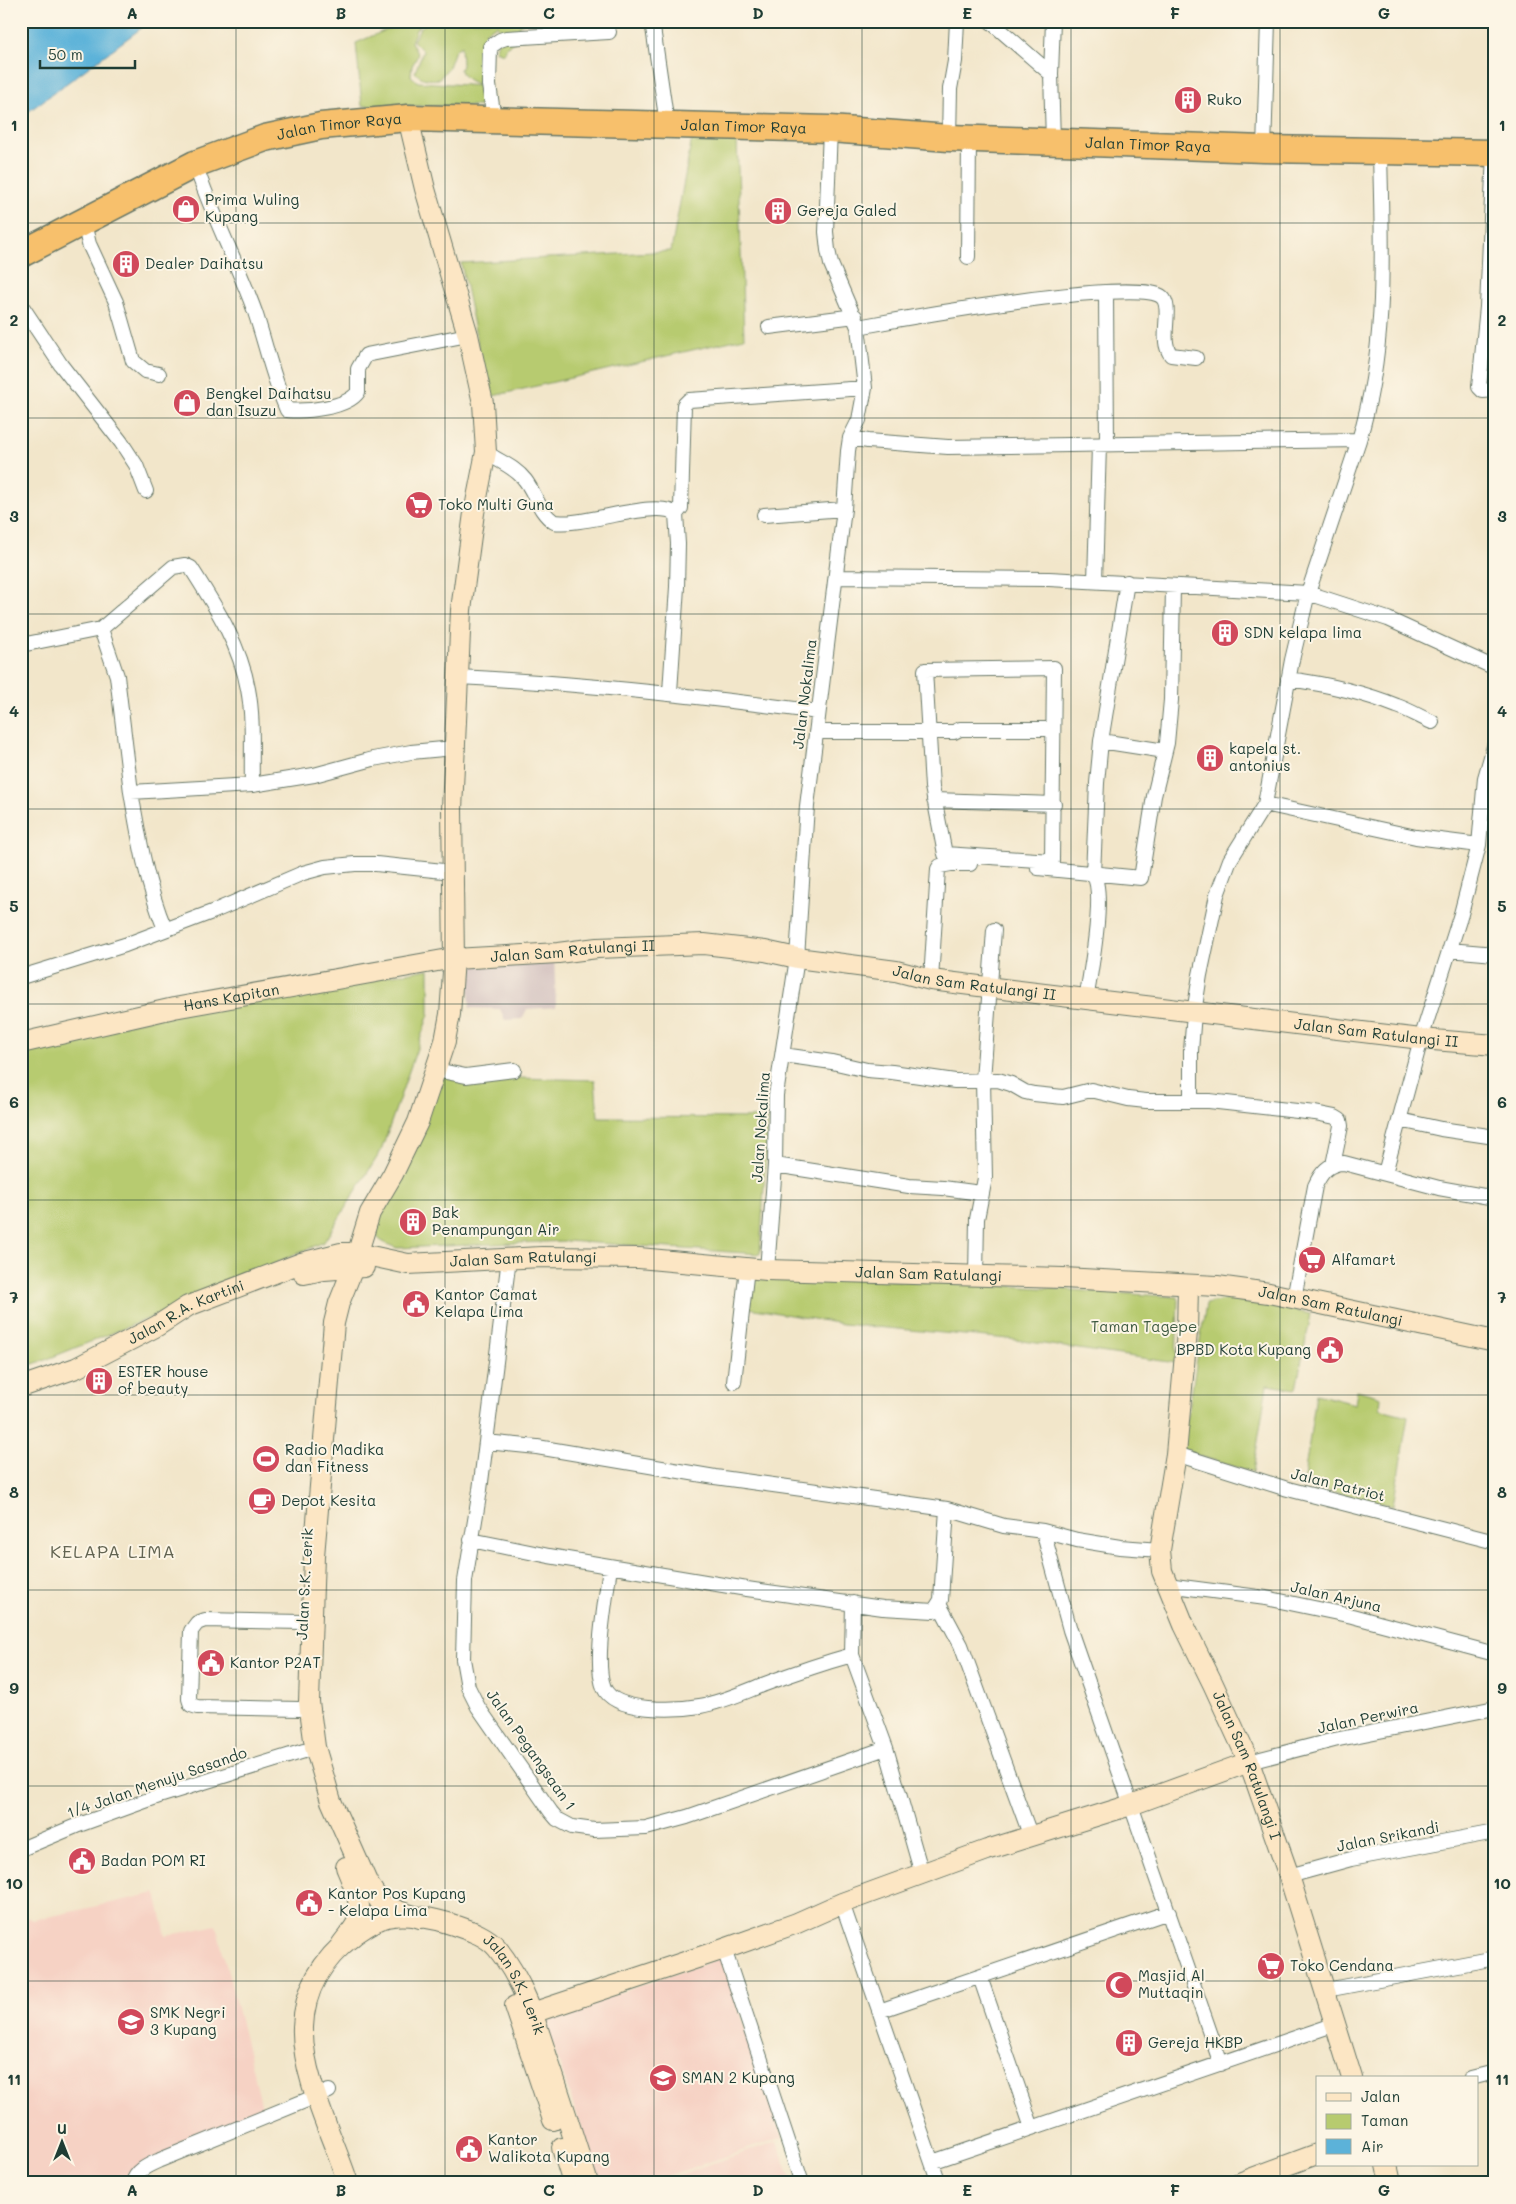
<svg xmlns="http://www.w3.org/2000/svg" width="1516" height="2204" viewBox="0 0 1516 2204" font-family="Mali,sans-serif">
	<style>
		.built { fill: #f6d2c4 }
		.industrial { fill: #d1bfbe }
		.green { fill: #b7cb6f; stroke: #6b8452 }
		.water { fill: #5cb2d9; stroke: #3e7886 }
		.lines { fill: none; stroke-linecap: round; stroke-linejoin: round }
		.street-casing { stroke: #697868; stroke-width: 16 }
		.secondary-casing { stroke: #697868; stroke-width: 22 }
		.highway-casing { stroke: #697868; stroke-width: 29 }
		.street { stroke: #fff; stroke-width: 14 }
		.secondary { stroke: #fce6c4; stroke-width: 20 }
		.highway { stroke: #f7c06c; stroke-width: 26 }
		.grid { fill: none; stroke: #1f3d34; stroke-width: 1; stroke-opacity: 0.55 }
		.labels { text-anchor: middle; stroke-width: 4; stroke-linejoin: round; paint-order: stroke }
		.poi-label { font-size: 15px; fill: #1f3d34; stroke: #fcf5e5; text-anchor: start }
		.street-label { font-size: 15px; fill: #1f3d34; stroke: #fcf5e5 }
		.park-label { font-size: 15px; fill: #3d5940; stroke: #fcf5e5 }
		.quarter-label { font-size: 18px; letter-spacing: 1px; fill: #626452; stroke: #fcf5e5 }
		.neatline { fill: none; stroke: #1f3d34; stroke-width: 2 }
		.grid-label { font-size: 16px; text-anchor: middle; font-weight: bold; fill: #1f3d34 }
	</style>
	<rect width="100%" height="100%" fill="#fcf5e5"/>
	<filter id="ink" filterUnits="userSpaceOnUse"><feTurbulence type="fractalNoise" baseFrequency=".02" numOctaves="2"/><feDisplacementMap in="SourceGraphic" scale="10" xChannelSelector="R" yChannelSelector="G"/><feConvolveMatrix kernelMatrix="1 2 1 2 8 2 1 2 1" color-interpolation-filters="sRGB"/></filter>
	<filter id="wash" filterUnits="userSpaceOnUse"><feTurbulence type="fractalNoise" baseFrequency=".0096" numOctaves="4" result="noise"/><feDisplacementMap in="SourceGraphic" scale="20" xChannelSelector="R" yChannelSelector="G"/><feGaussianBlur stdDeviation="1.12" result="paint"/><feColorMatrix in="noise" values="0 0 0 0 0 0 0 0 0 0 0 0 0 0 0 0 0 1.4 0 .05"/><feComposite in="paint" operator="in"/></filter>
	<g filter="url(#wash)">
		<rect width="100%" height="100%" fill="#f2e6ca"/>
		<!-- built -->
		<path class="built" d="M156,1893L166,1936L216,1925L262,2107L252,2115L107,2183H21V1915L34,1920Z
			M721,1958L783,2137L647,2183H600L544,2019Z
			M777,2141L792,2183H655Z"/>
		<!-- industrial -->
		<path class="industrial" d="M554,957L556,1007L527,1009L522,1019L505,1020L500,1009L470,1008L468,961Z"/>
		<!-- green -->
		<path class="green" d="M393,21H423L416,30L411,42L418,55L412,66L411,76L418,82L483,86V106H362L356,43L393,27Z
			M429,21H531L519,25L520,36L514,42L507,46L504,54L495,51C498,43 502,33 497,25L486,31L485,52L479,59L478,64L484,81L479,84C470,82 464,78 460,70L462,65L461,46L455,50L449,67L439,79C430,80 421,80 415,72L423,51L413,41L420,28Z
			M692,138L737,140L744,338L489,397L461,263L671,251Z
			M429,969V1014L381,1151L324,1242L157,1315L45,1360L21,1368V1052L180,1011Z
			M439,1076L595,1080L598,1117L768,1118L760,1254L566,1241L397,1248C378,1241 374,1238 371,1218Z
			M752,1275L979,1284L1178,1297L1176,1363L1009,1339L843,1324L749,1308Z
			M1227,1299L1311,1314L1296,1389L1267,1385L1253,1472L1182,1451L1206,1304Z
			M1357,1390L1381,1397L1380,1409L1408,1416L1393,1506L1303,1485L1316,1394L1355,1404Z"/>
		<!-- water -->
		<path class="water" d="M21,21H151L21,117Z"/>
	</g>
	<g filter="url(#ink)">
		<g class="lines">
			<defs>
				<path id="street" d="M652,21L667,124
					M990,21L1051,74L1053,141
					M1051,74L1053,21
					M494,119L489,85L490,47L500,40L506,38L609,32
					M949,138L950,89L955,61L957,21
					M1264,149L1268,21
					M1494,153L1487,307L1479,387L1483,391L1495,390
					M195,164C212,215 237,262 255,312C266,345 273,379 287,410C305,412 347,408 358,392V369L366,355L468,335
					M84,223L89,244L116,302L133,361L145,371L159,374
					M968,257L969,138
					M1106,293L1107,444
					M21,305L61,365L121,442L136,465L146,491
					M769,327L855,316
					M858,327C900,319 1138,276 1162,297C1174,308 1158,339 1171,355L1196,358
					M850,438L868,441L948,447L1359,440C1388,344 1382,251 1380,152
					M486,452C499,462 514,466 525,480C536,494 538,511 554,522C583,527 658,498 676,514L678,544L677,587L670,692
					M676,514L681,508L684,405L689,400L865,388
					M764,515L844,509
					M836,577L1049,579L1308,593L1388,619L1495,668
					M1095,581L1099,445
					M101,629L173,567L185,565L191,568C215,606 240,644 248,689C254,720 251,753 252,785
					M21,645L101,629L117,676L131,792L252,785L314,775L373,759L411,752L454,748
					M1054,668L1052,861L945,854L932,787L925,670Z
					M458,677C580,683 698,696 818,712
					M1288,679C1326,684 1362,692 1397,706C1409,710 1420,717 1432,722
					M816,732H954L960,729H1053
					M1101,741L1165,751
					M131,792C139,839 147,886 165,929
					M934,800L1054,804
					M1265,804L1416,837L1479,845
					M1038,868L1141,878L1154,796L1167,743L1171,700L1173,586
					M1093,874L1097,783L1101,741L1127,582
					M1449,950L1495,954
					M21,977L125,945L212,912L303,873L325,867L355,864H376L453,872
					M931,980L938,869L940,866L951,864H970
					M1086,1000C1090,976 1106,892 1093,874
					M783,1055L832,1062L867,1070L892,1072L955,1081L998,1080L1011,1084L1025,1092L1034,1094L1063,1097L1091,1090L1128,1099L1146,1101H1209L1315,1113L1335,1117L1340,1120L1341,1126L1333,1165
					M436,1070L466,1076L514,1070
					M1191,1101V1051L1194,1013L1200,975L1217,895L1230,860L1265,804L1292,660L1308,593L1359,440
					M1400,1120L1441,1129L1495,1137
					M775,1165L909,1186L943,1188L981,1193
					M1385,1173L1421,1039L1461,914L1479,845L1485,778L1495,743
					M509,1258L480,1490L465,1581L463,1659L468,1687L478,1707L551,1812L557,1819L572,1827L594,1830L646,1828L687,1817L886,1748
					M767,1270L775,1165L776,1095L797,958L807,806L844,509L848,451L850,438L859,420L865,388L858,327L831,264L828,250L826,232L830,129
					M976,1276L977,1219L985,1178L983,1080L994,930
					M1294,1299L1315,1186C1321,1173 1328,1163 1344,1163L1439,1188L1495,1198
					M734,1382L747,1268
					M486,1442L537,1447L715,1477L947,1509L1004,1526L1043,1531L1077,1540L1120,1547L1160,1550
					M1176,1454L1284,1488L1495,1542
					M1043,1531L1070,1630L1221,2064
					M471,1540L549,1556L747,1589L883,1608L934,1611L941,1600L947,1509
					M610,1566C607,1595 593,1662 604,1688C615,1713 677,1710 700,1706C723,1702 744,1692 765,1684C794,1673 823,1663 852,1655
					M1167,1585L1266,1598L1352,1616L1495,1654
					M853,1603L852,1655L886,1748L922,1874
					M939,1604L961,1645L1031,1837
					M300,1709L197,1707L191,1705L189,1699L191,1631L197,1623L205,1620L303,1622
					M1249,1762L1334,1740L1495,1708
					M21,1849L76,1826L162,1795L304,1751
					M1289,1876L1351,1859L1495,1832
					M842,1903L939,2183
					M724,1949L802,2183
					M980,1977L1032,2128
					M1326,1990L1495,1958
					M879,2011L1169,1912
					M1471,2078L1495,2072
					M932,2162L1336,2024
					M133,2183C136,2170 149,2165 160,2160L329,2091"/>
				<g id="secondary">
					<path d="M408,118L425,189L468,335L483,403L486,452L474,513L461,610L452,810L454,959L450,1014L445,1041L418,1122L393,1174L370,1213L353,1268L339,1303L334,1323L314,1556L309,1702L315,1747L331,1801L368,1884L383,1906L420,1918"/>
					<path id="s1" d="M454,959L558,953L597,948L704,944L765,951L797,958L896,971L931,980L1003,989L1421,1039L1495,1045"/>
					<path id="s2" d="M21,1043L174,1008L443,960"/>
					<path d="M304,1274L324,1270L364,1267"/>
					<path id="s3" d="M1188,1286L1187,1332L1176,1454L1160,1550L1162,1571L1184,1625L1213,1684L1249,1762L1289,1876L1352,2078"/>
					<path id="s4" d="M21,1387L76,1368L157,1326L188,1306L301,1263L341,1253H357L408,1264L542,1257L639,1258L767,1270L1063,1278L1217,1286L1269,1293L1495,1341"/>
					<path d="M341,1945C347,1936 357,1927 359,1916C362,1903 351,1879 346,1867"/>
					<path d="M515,2006L553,2120"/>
					<path d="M520,2017L724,1949L797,1923L842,1903L987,1850L1131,1805L1249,1762"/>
					<path d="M562,2148L573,2183"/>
					<path d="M1387,2165L1391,2183"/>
					<path id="s5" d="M348,2183C333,2137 301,2075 303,2027C304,1988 323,1959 354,1935C364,1928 374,1920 387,1917C407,1913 434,1918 454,1925C468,1930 486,1935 497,1948C523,1980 536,2022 548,2060C562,2101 575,2142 588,2183"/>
					<path d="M1239,2183L1317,2154"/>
				</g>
				<g id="highway">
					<path id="s6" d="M21,254L195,164L265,138L321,126L408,118L830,129L949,138L1264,149L1495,153"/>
				</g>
			</defs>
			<!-- street casing -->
			<use href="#street" class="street-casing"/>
			<!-- secondary casing -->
			<use href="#secondary" class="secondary-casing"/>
			<!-- highway casing -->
			<use href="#highway" class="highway-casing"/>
			<!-- street -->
			<use href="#street" class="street"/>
			<!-- secondary -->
			<use href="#secondary" class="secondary"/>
			<!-- highway -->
			<use href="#highway" class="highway"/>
		</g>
	</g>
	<!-- grid -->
	<path class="grid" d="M236,21V2183M445,21V2183M654,21V2183M862,21V2183M1071,21V2183M1280,21V2183M21,223H1495M21,418H1495M21,614H1495M21,809H1495M21,1004H1495M21,1200H1495M21,1395H1495M21,1590H1495M21,1786H1495M21,1981H1495"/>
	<!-- icons -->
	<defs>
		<symbol id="building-disc" viewBox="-11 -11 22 22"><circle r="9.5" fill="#d1495b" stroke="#fcf5e5"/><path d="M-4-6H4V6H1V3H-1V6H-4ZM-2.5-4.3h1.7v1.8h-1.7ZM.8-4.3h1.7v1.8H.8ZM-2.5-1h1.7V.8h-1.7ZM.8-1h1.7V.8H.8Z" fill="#fff"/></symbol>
		<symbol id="shop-disc" viewBox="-11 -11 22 22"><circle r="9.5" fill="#d1495b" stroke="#fcf5e5"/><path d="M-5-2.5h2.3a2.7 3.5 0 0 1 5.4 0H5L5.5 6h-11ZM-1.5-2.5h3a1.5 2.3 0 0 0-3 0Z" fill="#fff"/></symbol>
		<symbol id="supermarket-disc" viewBox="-11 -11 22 22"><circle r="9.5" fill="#d1495b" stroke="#fcf5e5"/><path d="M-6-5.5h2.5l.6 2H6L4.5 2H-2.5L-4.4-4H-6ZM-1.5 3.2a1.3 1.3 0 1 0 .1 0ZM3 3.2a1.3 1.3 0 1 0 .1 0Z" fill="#fff"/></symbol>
		<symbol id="civic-disc" viewBox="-11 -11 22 22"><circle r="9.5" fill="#d1495b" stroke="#fcf5e5"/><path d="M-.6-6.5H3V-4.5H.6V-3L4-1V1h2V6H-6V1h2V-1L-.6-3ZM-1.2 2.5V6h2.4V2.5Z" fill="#fff"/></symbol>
		<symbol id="stadium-disc" viewBox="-11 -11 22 22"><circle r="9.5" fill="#d1495b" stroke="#fcf5e5"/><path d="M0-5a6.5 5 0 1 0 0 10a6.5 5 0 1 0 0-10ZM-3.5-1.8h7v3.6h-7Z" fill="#fff"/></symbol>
		<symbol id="cafe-disc" viewBox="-11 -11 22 22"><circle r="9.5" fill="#d1495b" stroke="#fcf5e5"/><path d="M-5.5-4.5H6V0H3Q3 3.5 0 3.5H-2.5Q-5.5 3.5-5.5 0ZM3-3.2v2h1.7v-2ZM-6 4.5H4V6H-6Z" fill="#fff"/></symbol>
		<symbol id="mosque-disc" viewBox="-11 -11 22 22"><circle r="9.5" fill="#d1495b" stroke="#fcf5e5"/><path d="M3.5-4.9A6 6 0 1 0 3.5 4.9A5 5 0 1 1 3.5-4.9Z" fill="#fff"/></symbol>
		<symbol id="school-disc" viewBox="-11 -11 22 22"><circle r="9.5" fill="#d1495b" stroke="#fcf5e5"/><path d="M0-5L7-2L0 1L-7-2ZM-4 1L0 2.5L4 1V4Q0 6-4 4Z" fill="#fff"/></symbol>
	</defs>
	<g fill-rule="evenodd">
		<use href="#building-disc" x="1172" y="84" width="32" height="32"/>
		<use href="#shop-disc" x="170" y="193" width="32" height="32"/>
		<use href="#building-disc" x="762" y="195" width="32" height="32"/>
		<use href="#building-disc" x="110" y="248" width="32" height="32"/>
		<use href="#shop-disc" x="171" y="387" width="32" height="32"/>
		<use href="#supermarket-disc" x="403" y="489" width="32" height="32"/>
		<use href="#building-disc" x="1209" y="617" width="32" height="32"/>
		<use href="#building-disc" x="1194" y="742" width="32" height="32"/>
		<use href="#building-disc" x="397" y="1206" width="32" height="32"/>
		<use href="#supermarket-disc" x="1296" y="1244" width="32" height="32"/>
		<use href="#civic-disc" x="400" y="1288" width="32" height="32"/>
		<use href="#civic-disc" x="1314" y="1334" width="32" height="32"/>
		<use href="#building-disc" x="83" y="1365" width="32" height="32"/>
		<use href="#stadium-disc" x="250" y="1443" width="32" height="32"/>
		<use href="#cafe-disc" x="246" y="1485" width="32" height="32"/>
		<use href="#civic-disc" x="195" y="1647" width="32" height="32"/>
		<use href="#civic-disc" x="66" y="1845" width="32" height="32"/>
		<use href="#civic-disc" x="293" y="1887" width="32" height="32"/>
		<use href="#supermarket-disc" x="1255" y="1950" width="32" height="32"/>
		<use href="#mosque-disc" x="1103" y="1969" width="32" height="32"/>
		<use href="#school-disc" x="115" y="2006" width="32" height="32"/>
		<use href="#building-disc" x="1113" y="2027" width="32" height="32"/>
		<use href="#school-disc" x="647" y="2062" width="32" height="32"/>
		<use href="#civic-disc" x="453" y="2133" width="32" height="32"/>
	</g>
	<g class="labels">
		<!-- poi labels -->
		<g class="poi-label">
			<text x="1207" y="105">Ruko</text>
			<text x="205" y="205">Prima Wuling<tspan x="205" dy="17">Kupang</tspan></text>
			<text x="797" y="216">Gereja Galed</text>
			<text x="145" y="269">Dealer Daihatsu</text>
			<text x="206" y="399">Bengkel Daihatsu<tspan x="206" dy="17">dan Isuzu</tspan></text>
			<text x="438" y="510">Toko Multi Guna</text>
			<text x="1244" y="638">SDN kelapa lima</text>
			<text x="1229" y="754">kapela st.<tspan x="1229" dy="17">antonius</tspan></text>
			<text x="432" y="1218">Bak<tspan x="432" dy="17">Penampungan Air</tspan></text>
			<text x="1331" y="1265">Alfamart</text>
			<text x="435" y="1300">Kantor Camat<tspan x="435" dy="17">Kelapa Lima</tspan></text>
			<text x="1311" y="1355" text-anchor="end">BPBD Kota Kupang</text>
			<text x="118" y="1377">ESTER house<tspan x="118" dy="17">of beauty</tspan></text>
			<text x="285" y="1455">Radio Madika<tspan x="285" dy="17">dan Fitness</tspan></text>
			<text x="281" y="1506">Depot Kesita</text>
			<text x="230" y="1668">Kantor P2AT</text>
			<text x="101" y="1866">Badan POM RI</text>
			<text x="328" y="1899">Kantor Pos Kupang<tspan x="328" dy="17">- Kelapa Lima</tspan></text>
			<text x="1290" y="1971">Toko Cendana</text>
			<text x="1138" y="1981">Masjid Al<tspan x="1138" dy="17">Muttaqin</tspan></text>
			<text x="150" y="2018">SMK Negri<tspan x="150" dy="17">3 Kupang</tspan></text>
			<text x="1148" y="2048">Gereja HKBP</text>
			<text x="682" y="2083">SMAN 2 Kupang</text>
			<text x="488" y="2145">Kantor<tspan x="488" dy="17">Walikota Kupang</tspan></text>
		</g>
		<!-- street labels -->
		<g class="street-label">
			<text dy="5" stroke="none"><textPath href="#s6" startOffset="751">Jalan Timor Raya</textPath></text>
			<text dy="5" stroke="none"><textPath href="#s6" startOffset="346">Jalan Timor Raya</textPath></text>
			<text dy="5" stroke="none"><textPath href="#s6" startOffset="1156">Jalan Timor Raya</textPath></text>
			<text transform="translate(805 694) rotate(-83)" y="5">Jalan Nokalima</text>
			<text dy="5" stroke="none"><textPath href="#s1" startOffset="119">Jalan Sam Ratulangi II</textPath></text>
			<text dy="5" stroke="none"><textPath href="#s1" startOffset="524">Jalan Sam Ratulangi II</textPath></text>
			<text dy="5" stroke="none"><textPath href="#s2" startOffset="215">Hans Kapitan</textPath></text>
			<text dy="5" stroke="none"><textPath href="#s1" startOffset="929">Jalan Sam Ratulangi II</textPath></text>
			<text transform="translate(761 1127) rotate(-86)" y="5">Jalan Nokalima</text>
			<text dy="5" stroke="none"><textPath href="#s4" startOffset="532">Jalan Sam Ratulangi</textPath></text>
			<text dy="5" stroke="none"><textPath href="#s4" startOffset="938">Jalan Sam Ratulangi</textPath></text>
			<text dy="5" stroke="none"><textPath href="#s4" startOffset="1342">Jalan Sam Ratulangi</textPath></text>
			<text dy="5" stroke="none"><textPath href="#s4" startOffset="182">Jalan R.A. Kartini</textPath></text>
			<text transform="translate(1338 1485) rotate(14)" y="5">Jalan Patriot</text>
			<text transform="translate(305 1584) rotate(-87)" y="5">Jalan S.K. Lerik</text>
			<text transform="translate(1336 1597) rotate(13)" y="5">Jalan Arjuna</text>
			<text transform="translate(1368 1718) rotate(-12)" y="5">Jalan Perwira</text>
			<text transform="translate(531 1750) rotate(55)" y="5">Jalan Pegangsaan 1</text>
			<text dy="5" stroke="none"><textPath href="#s3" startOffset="499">Jalan Sam Ratulangi I</textPath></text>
			<text transform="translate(157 1783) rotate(-19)" y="5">1/4 Jalan Menuju Sasando</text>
			<text transform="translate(1388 1837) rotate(-11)" y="5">Jalan Srikandi</text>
			<text dy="5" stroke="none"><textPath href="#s5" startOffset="468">Jalan S.K. Lerik</textPath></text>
		</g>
		<!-- park labels -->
		<g class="park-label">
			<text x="1144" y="1332">Taman Tagepe</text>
		</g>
		<!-- quarter labels -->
		<g class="quarter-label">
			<text x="113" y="1558">KELAPA LIMA</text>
		</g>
	</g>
	<!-- margin -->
	<rect width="1516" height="2204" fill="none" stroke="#fcf5e5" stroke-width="55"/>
	<!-- legend -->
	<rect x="1316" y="2076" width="162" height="90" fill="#fcf5e5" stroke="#a4ab9e"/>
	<rect x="1326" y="2093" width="25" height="8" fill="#fce6c4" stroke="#a4ab9e"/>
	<text x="1361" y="2102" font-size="15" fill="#1f3d34">Jalan</text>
	<rect x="1326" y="2114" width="25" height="15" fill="#b7cb6f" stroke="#a4ab9e"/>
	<text x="1361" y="2126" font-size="15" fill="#1f3d34">Taman</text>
	<rect x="1326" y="2139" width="25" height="15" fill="#5cb2d9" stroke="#a4ab9e"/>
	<text x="1361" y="2152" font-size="15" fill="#1f3d34">Air</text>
	<!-- north arrow -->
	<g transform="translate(62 2142)" stroke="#fcf5e5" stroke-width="4" paint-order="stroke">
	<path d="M0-4L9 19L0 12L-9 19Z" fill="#1f3d34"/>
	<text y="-8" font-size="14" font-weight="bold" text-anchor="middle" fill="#1f3d34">U</text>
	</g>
	<!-- scale -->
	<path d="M40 60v8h95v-8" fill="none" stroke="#1f3d34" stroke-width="2.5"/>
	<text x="48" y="60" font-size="15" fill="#1f3d34" stroke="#fcf5e5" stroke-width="4" paint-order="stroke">50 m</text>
	<rect x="28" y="28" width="1460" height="2148" class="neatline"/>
	<g class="grid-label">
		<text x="132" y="19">A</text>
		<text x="341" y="19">B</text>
		<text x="549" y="19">C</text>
		<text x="758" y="19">D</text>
		<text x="967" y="19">E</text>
		<text x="1175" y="19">F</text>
		<text x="1384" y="19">G</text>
		<text x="14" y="131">1</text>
		<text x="1502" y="131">1</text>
		<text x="14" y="326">2</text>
		<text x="1502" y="326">2</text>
		<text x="14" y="522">3</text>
		<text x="1502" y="522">3</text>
		<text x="14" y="717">4</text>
		<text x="1502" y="717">4</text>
		<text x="14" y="912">5</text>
		<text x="1502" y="912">5</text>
		<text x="14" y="1108">6</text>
		<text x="1502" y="1108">6</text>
		<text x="14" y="1303">7</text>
		<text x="1502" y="1303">7</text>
		<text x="14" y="1498">8</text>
		<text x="1502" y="1498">8</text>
		<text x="14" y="1694">9</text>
		<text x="1502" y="1694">9</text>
		<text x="14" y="1889">10</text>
		<text x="1502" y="1889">10</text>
		<text x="14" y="2085">11</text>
		<text x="1502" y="2085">11</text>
		<text x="132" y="2196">A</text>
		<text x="341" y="2196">B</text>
		<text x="549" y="2196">C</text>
		<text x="758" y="2196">D</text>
		<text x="967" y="2196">E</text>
		<text x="1175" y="2196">F</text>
		<text x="1384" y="2196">G</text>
	</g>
</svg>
